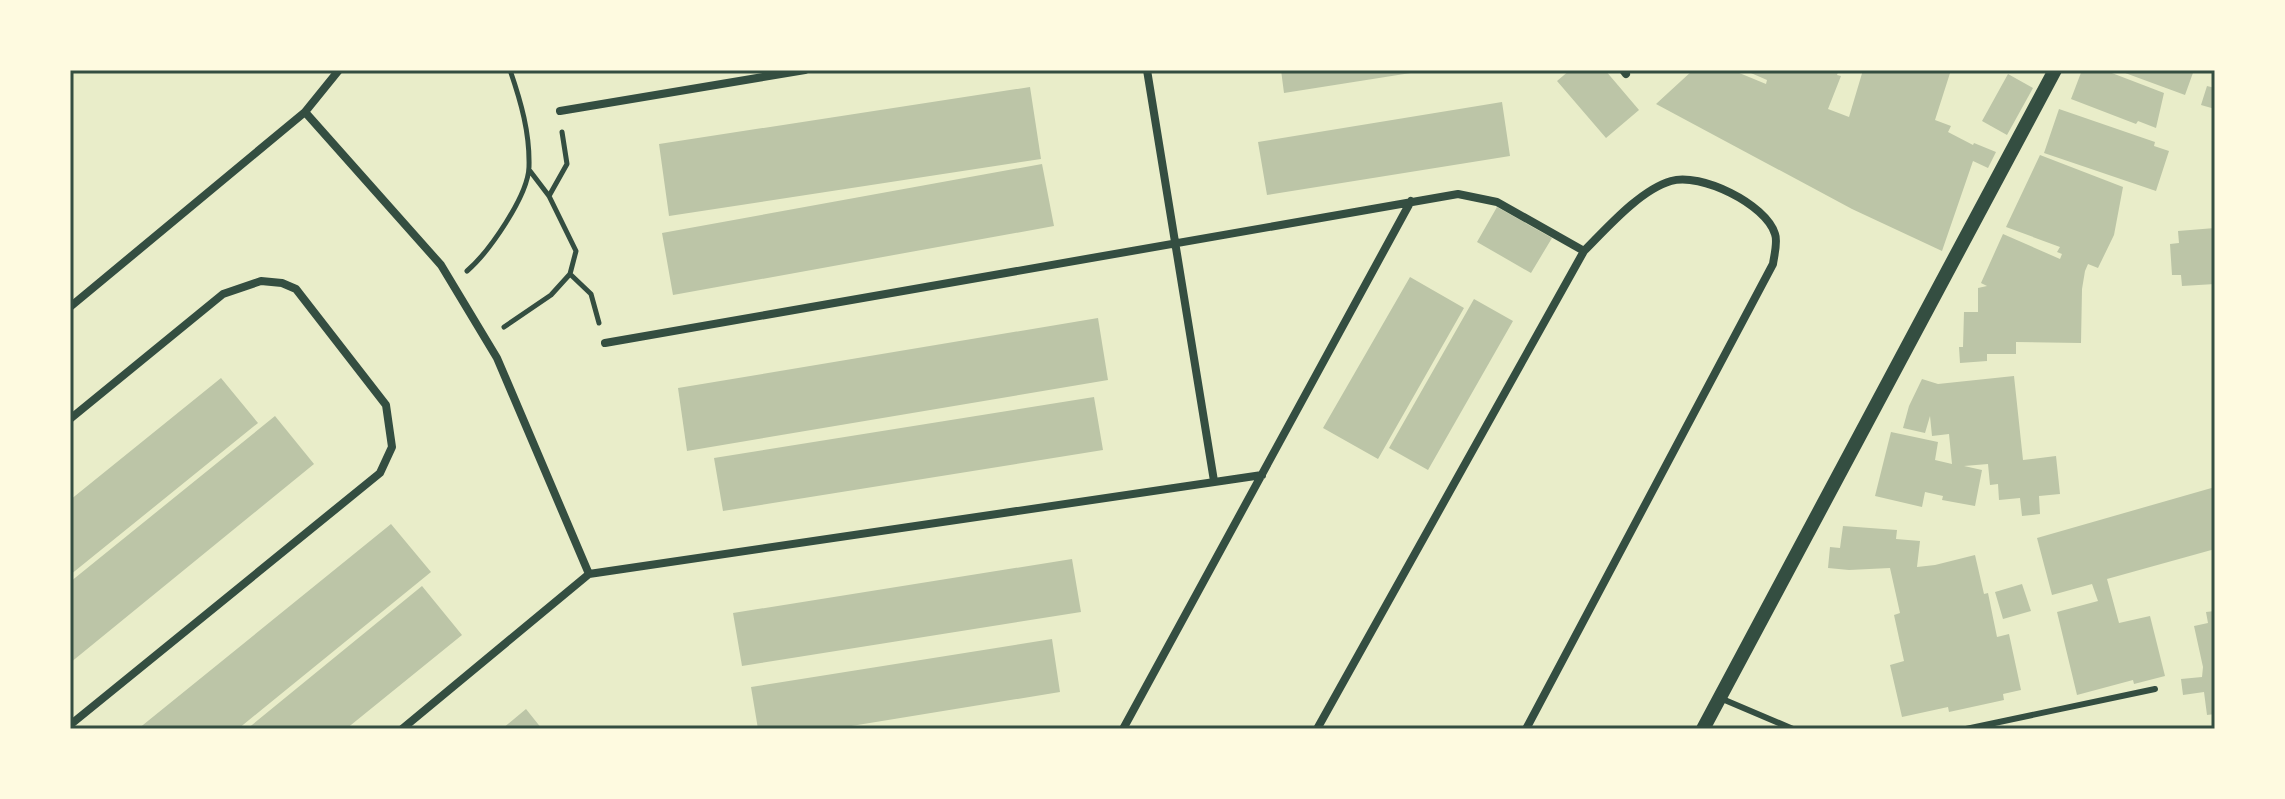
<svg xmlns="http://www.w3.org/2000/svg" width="2285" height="799" viewBox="0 0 2285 799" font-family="'Varela Round',sans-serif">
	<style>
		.building { fill: #bcc5a7 }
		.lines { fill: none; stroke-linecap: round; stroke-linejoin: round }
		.path { stroke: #344e41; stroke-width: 5 }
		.service { stroke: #344e41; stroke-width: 6 }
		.minor { stroke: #344e41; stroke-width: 8 }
		.tertiary { stroke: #344e41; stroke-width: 14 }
		.neatline { fill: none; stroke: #344e41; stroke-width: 3 }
	</style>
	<rect width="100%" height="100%" fill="#e9edc9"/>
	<!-- building -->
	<path class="building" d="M1281,70H1417V72L1284,93Z
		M1570,70H1605L1639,110L1606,138L1557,81Z
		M1693,70H1732L1766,84L1767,80L1744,70H1839L1837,75L1841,76L1828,109L1849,117L1863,70H1951L1935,120L1951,126L1948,132L1973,145L1974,143L1996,152L1988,168L1973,161L1942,251L1852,209L1656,104Z
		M2082,70H2104L2164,93L2156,128L2138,121L2136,124L2071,99Z
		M2117,70H2194L2185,95Z
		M2008,74L2033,88L2007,135L1982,121Z
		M2207,86L2215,88V109L2201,105Z
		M1030,87L1041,159L669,216L659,144Z
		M1502,102L1510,156L1267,195L1258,142Z
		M2059,109L2155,142L2154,146L2169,151L2156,191L2044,153Z
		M2040,155L2123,187L2114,235L2098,268L2088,264L2085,271L2082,289L2081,343L2016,342V354H1987V361L1960,363L1959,347H1963L1964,312H1978V288L1987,286L1981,283L2003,234L2060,259L2062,254L2057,252L2060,247L2006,227Z
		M1042,164L1054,226L673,295L662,233Z
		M1497,207L1552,238L1531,273L1477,242Z
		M2215,228V284L2182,286L2181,275H2172L2170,244L2179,243L2178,231Z
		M1410,277L1464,308L1378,459L1323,428Z
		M1474,299L1513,321L1428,470L1389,448Z
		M1098,318L1108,380L687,451L678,388Z
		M2014,376L2023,460L2056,456L2060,494L2039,496L2040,514L2022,516L2020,498L1999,500L1998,484L1990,485L1988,464L1964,466L1982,470L1975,506L1942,500L1943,496L1925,492L1922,507L1875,496L1891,432L1938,442L1935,460L1952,464L1949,434L1932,436L1930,416L1925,433L1903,428L1909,406L1922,379L1938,384Z
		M221,378L258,423L70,575V500Z
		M1094,397L1103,450L723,511L714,458Z
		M275,416L314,464L70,663V582Z
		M2215,487V549L2107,579L2119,623L2150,616L2165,676L2134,684L2133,680L2077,695L2057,612L2098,601L2092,584L2052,595L2037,538Z
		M391,524L431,572L265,707L238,729H138Z
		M1843,526L1897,530L1896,539L1920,541L1917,567L1935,565L1975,555L1984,594L1988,593L1997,637L2009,634L2021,690L2003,694L2004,700L1949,712L1948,707L1902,717L1890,665L1904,661L1894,615L1900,613L1890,568L1849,570L1828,568L1830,547L1840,548Z
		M1072,559L1081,612L742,666L733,613Z
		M2022,584L2031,611L2003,619L1995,592Z
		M422,586L462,635L346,729H247Z
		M2215,611V714L2207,715L2204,692L2183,695L2181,679L2202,677L2203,667L2194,626L2208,623L2206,612Z
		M1052,639L1060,692L833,729H758L751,687Z
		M526,709L542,729H502Z"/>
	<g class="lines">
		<!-- path -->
		<path class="path" d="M549,196L567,164L562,132
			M467,271C489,252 528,196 529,167C530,133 521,102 510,70
			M570,274L591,294L599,323
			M504,327L551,295L570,274L576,251L549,196L530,171"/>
		<!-- service -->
		<path class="service" d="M1720,698L1793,729
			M1966,729L2155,689"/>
		<!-- minor -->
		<path class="minor" d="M1147,70L1214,481
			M1623,70L1626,74
			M560,111L805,70
			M305,112L441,265L497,358L589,574
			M70,307L305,112L339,70
			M605,343L1458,194L1497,202L1584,251
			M70,419L223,294L261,281L282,283L296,289L386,405L392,447L380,473L70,725
			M402,729L589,574L1262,475
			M1123,729L1411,201
			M1317,729L1584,251C1607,228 1640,190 1671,181C1700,172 1766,204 1775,234C1778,242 1774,256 1773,264L1526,729"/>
		<!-- tertiary -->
		<path class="tertiary" d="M1703,729L2055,70"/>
	</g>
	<!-- border -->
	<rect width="2285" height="799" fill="none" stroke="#fefae0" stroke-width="144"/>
	<rect x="72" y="72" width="2141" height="655" class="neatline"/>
</svg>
